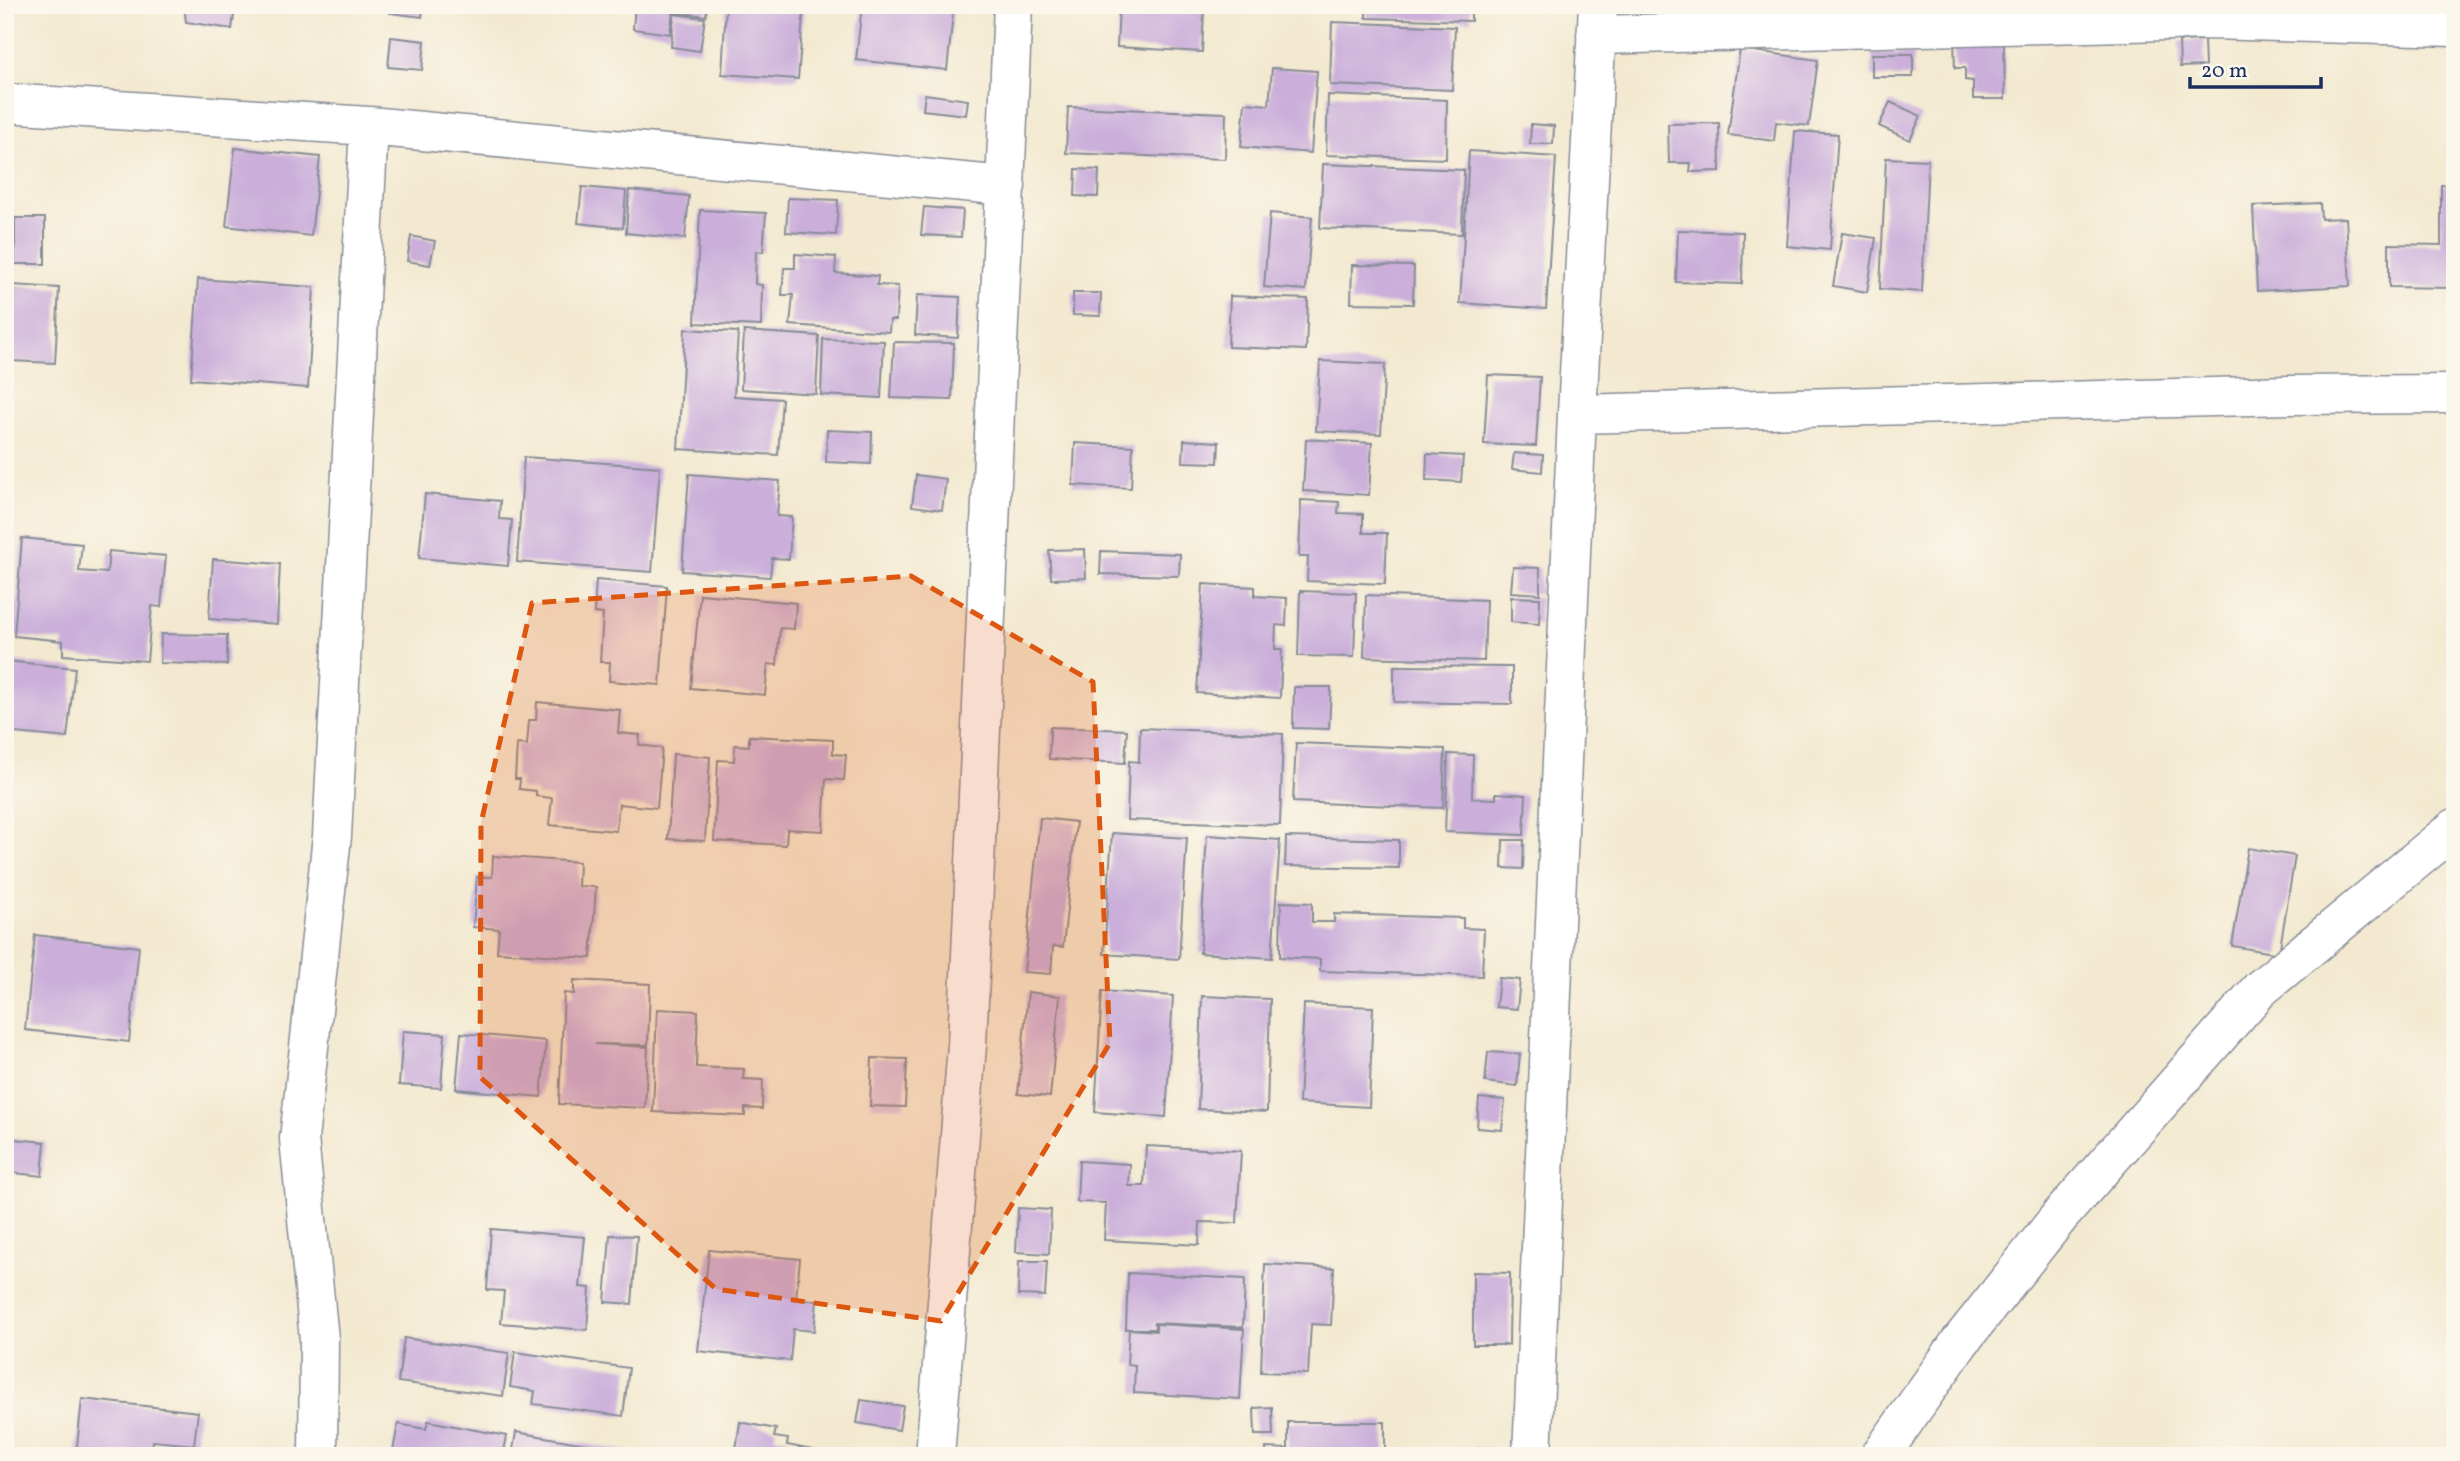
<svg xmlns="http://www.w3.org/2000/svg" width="2460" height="1461" viewBox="0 0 2460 1461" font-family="Vollkorn,serif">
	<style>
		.building { fill: #cbafda }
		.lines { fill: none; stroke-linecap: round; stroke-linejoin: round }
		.minor-casing { stroke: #878c97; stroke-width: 41 }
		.minor { stroke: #fff; stroke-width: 38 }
		.marked { fill: #de5710; fill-opacity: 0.2; stroke: #de5710; stroke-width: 5; stroke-dasharray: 14 9; stroke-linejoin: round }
	</style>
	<rect width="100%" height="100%" fill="#fbf7ec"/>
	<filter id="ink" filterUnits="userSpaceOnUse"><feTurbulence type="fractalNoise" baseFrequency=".0143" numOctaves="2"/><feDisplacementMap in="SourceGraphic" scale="14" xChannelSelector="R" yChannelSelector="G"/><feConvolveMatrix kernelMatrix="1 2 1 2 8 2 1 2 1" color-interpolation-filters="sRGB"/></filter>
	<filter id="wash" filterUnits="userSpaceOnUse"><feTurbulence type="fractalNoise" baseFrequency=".00686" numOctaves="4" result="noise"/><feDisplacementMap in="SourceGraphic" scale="28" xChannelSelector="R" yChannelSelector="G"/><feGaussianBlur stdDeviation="1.57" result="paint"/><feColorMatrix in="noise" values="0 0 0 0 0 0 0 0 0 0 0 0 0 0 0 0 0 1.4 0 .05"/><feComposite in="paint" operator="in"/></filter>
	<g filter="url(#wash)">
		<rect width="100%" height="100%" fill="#f3e9d0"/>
		<g id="blocks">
			<!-- building -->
			<path class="building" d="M184,5H263L262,12L235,8L232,29L186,22Z
				M391,5H424L422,17L390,13Z
				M635,5H707L706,16L673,12L670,34L633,29Z
				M726,5H804L798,79L722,74Z
				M862,5H954L947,70L856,60Z
				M1119,5L1204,10L1202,52L1117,47Z
				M1366,5H1471V21L1366,18Z
				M674,14L705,18L700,51L671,47Z
				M1332,22L1455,27L1452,90L1330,85Z
				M391,37L425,41L422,70L388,67Z
				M2204,40L2205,66L2180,67L2179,41Z
				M1954,41H2004L2005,99H1973V81L1965,80V68H1955Z
				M1740,49L1818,60L1809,126L1776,122L1774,141L1728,135Z
				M1872,54H1913V77H1872Z
				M1272,68L1317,71L1311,153L1241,147L1245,103L1269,105Z
				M925,94L968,100L966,115L923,110Z
				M1328,95L1447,100L1446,159L1326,155Z
				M1890,102L1921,116L1910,140L1879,126Z
				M1068,107L1226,113L1225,159L1066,153Z
				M1719,123L1720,171L1690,172L1691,163H1669L1668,124Z
				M1531,124L1554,126L1553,144H1530Z
				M1795,131L1838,134L1830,250L1787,246Z
				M235,148L320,157L311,236L226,226Z
				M1469,151L1556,157L1546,309L1460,303Z
				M1886,158L1928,160L1922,292L1880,289Z
				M1323,164L1464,170L1462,234L1320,228Z
				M1076,169L1099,170L1098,197L1075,196Z
				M2441,185H2455V288L2389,287V244L2441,245Z
				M582,187L626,191L623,228L578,223Z
				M629,190L689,196L685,239L626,233Z
				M788,198L838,200L836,235L786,232Z
				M2320,203L2321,219L2346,218L2350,286L2257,291L2253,206Z
				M924,207L963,210L961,237L921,235Z
				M700,210L766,213L763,252L756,251L755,284L762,285L761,326L695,323Z
				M1270,213L1312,217L1306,290L1264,287Z
				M15,218H45V264H15Z
				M1678,230L1743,232L1742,284L1676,282Z
				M1842,233L1876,238L1867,292L1833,286Z
				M411,236L435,241L430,265L407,261Z
				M795,254L836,257L835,273L878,276L877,285L898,286L896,320H890L889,332L790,325L793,295H782L784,268H795Z
				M1352,265L1414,266L1413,304L1351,303Z
				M198,279L314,287L308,388L191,379Z
				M13,285L59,288L55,363L10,361Z
				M1073,293H1101L1100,316L1073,315Z
				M917,295L960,297L958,338L915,335Z
				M1230,296L1308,299L1306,350L1228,347Z
				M685,329L738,332L734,396L782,399L778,455L678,449Z
				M744,331L819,336L816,394L741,389Z
				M823,339L884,341L881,398L821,395Z
				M894,342L954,343L952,400L891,398Z
				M1320,361L1385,364L1381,434L1316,431Z
				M1488,375L1540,377L1536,446L1484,444Z
				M827,430L872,432L871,464L826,462Z
				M1306,439L1372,443L1369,495L1303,491Z
				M1184,440L1219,442L1218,463L1183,462Z
				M1075,443L1133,446L1131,488L1073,485Z
				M1514,453L1543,455L1542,472L1512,469Z
				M1427,454L1463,456L1461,482L1426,480Z
				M524,457L660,467L652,572L517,562Z
				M689,474L780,481L777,516L792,517L789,559L772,558L770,577L682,571Z
				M916,475L946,479L942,510L912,506Z
				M425,494L500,501L499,519L512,520L508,566L419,558Z
				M1301,500L1339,502L1338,513L1363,514V533H1387L1385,584L1307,581L1308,557H1299Z
				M22,538L82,544L79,571L107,573L109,551L166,556L161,607L152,606L147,661L63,655V641L14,636Z
				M1085,549L1086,578L1051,579L1049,550Z
				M1101,551L1180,554L1179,576L1100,574Z
				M213,559L280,564L277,624L209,619Z
				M1513,567L1540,568V594L1511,592Z
				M596,580L667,586L660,685L609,681L610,662H600L603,614L594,613Z
				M1203,584L1255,587V596L1287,598L1286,626L1276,625L1275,649H1282L1280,698L1197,693Z
				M1300,591L1356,593L1354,657L1298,656Z
				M700,594L796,603L794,629L780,628L777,665L768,664L765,695L691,688Z
				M1366,595L1486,600L1484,661L1364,657Z
				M1511,597L1540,598L1539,624L1511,622Z
				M161,634L227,635V665L160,663Z
				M5,661L75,668L67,738L5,732Z
				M1394,666L1512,667V704L1394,702Z
				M1294,687H1331L1329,729L1293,728Z
				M537,702L620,710L618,733L640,735L639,745L662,748L657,808L619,804L616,831L549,825L552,798L536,796V791L519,789L520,779H515L517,744L527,745L529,720H536Z
				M1050,727L1127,730L1125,763L1049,759Z
				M1140,728L1283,734L1280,825L1127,820L1129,761L1139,762Z
				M749,736L833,740V754L846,755L844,780L826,779L823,831L787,829L786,845L714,841L718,760L734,761L735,745L749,746Z
				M1296,743L1445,749L1443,808L1293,802Z
				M673,754L710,757L705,841L668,839Z
				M1448,754L1473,755L1472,798L1496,799V793L1526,795L1524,835L1445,832Z
				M1040,818L1076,822L1063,947L1053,946L1051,974L1024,972Z
				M1112,833L1187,838L1179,959L1104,954Z
				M1207,835L1280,840L1272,958L1200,953Z
				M1286,837L1399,840V868L1285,866Z
				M1503,840H1524L1523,869L1502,868Z
				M2248,848L2295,856L2279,954L2232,946Z
				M493,856L579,862L578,886L596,887L591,958L497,952L499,929L473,927L477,877H492Z
				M1281,902L1312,903V922H1334V914L1463,918V928L1484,929L1482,976L1320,971V959L1280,957Z
				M35,935L139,947L129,1042L25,1030Z
				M1499,978L1520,980L1517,1009L1496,1007Z
				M574,980L650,984L648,1045L595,1044L648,1047L645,1108L559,1104L564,993L574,994Z
				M1102,991L1173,996L1166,1117L1095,1112Z
				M1028,992L1060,996L1050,1097L1018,1094Z
				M1202,996L1270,999L1267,1112L1198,1109Z
				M1304,1004L1373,1007L1369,1107L1299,1103Z
				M657,1009L698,1011L696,1067L744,1069L743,1079L763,1080L762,1109L745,1108V1116L653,1112Z
				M403,1031L445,1034L441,1088L399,1085Z
				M461,1033L546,1041L541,1097L456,1089Z
				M1488,1052L1520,1054L1517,1086L1485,1082Z
				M872,1058L907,1059L905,1107L870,1106Z
				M1479,1098L1505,1100L1502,1130L1477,1128Z
				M5,1138L45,1142L42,1176L5,1172Z
				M1146,1146L1241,1151L1237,1223L1200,1222L1199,1245L1104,1240L1106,1203L1077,1202L1079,1161L1130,1164L1129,1186H1144Z
				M1018,1208L1051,1210L1049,1254L1016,1252Z
				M491,1229L585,1237L580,1287L590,1288L587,1330L501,1323L504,1291L487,1290Z
				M610,1235L637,1236L632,1304L605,1302Z
				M709,1250L800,1259L796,1299L817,1301L814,1331L793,1329L790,1361L698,1351Z
				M1019,1261H1047L1045,1296L1018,1295Z
				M1265,1264L1334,1268L1331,1325L1311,1324L1308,1374L1261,1372Z
				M1473,1272L1510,1273L1509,1345H1473Z
				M1128,1273L1245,1279L1243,1327L1153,1323L1155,1324V1329H1126Z
				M1156,1324L1244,1329L1240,1399L1134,1393L1135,1365L1127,1364L1129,1329L1156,1331Z
				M404,1338L509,1353L503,1396L398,1382Z
				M515,1352L629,1368L623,1416L533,1404L535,1391L510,1387Z
				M82,1399L198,1412L194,1445L153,1441L152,1456L117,1453V1456H76Z
				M861,1400L903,1406L899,1430L857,1423Z
				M1272,1407L1273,1435H1255L1254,1408Z
				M428,1421L507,1436L503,1456H392L398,1424L426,1429Z
				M740,1422L776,1429L774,1437L788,1439L787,1445L843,1456H735Z
				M1288,1422H1385V1456H1266V1448L1288,1449Z
				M516,1432L631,1452L630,1456H512Z
				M1477,1448L1496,1449V1456H1477Z"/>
		</g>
	</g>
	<g filter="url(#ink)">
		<use href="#blocks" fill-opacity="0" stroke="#878c97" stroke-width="2"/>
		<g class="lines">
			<defs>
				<path id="minor" d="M1596,35L2210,20L2455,27
					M5,103L369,126L1006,186
					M1577,414L2289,395L2455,394
					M318,1456L319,1339L299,1139L332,836L369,126
					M935,1456L967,1045L1013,5
					M1532,1456L1577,414L1598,5
					M1880,1456L1960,1342L2060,1216L2260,989L2455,828"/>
			</defs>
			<!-- minor casing -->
			<use href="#minor" class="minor-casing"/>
			<!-- minor -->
			<use href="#minor" class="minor"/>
		</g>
	</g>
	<!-- marked area -->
	<path class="marked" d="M911,576L1093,682L1110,1043L941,1321L716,1289L480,1077L481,823L532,603Z"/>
	<!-- margin -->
	<rect width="2460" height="1461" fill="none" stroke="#fbf7ec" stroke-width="28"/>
	<!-- scale -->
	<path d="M2190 77v10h131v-10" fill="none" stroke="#1b2f5e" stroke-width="3.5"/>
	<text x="2201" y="77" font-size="21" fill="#1b2f5e" stroke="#fbf7ec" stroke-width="5" paint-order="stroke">20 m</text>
</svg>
